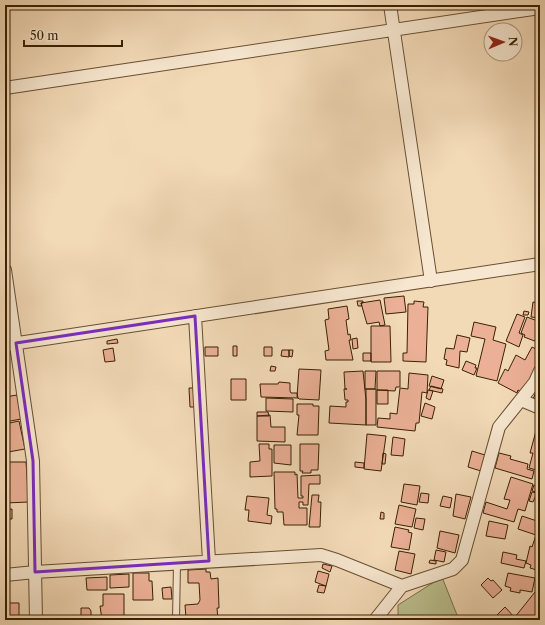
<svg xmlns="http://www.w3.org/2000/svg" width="545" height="625" viewBox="0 0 545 625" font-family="'Libre Caslon Text',serif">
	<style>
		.green { fill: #bbbf8e; stroke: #7a7049 }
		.building { fill: #ebb096; stroke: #392104 }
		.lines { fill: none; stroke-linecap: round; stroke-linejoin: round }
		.lane-casing { stroke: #684f31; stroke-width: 8 }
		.street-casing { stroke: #684f31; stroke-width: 14 }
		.lane { stroke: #f7e7d0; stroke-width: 6 }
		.street { stroke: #f7e7d0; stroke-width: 12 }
		.marked { fill: none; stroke: #7b2cbf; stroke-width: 3; stroke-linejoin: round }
	</style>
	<rect width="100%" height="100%" fill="#f3dab7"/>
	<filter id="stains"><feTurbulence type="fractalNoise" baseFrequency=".005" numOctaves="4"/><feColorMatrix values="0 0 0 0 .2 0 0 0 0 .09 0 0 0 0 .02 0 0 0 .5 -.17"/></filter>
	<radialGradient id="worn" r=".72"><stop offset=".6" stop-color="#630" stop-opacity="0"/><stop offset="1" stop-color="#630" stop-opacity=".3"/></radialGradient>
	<!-- green -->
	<path class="green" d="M442,577L459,620H398V605Z"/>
	<!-- building -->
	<path class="building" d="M404,296L406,312L386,314L384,298Z
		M380,300L385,325L380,326L379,322L367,324L361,303Z
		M357,301H363V303H361L362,306H358Z
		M414,301L424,302L423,307H428L426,362L403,361V353H407L408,304H414Z
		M533,302L540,303V318L531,317Z
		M347,306L349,319L346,320L348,335L350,334L351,340H349L353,360H326L325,351L329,350L325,320L329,319L328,309Z
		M524,311L529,312L528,315H523Z
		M517,314L525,317L519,333L523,335L519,347L506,341Z
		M527,317L540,322V343L524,337L525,335L521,333Z
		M474,322L496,327L493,340L506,344L497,381L476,376L485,339L471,336Z
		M371,326H390L391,362H371Z
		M457,335L470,338L467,352L460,351L459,368L446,365L447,360L444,359L446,348L454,349Z
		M357,338L358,348L353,349L352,339Z
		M117,339L118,343L107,344V341Z
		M233,346H237V356H233Z
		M205,347H218V356H205Z
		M264,347H272V356H264Z
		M532,347L540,351V361L523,393L518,390L517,393L498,383L505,369L508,371L516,355L525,360Z
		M113,348L115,361L105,362L103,350Z
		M282,350H289V357L281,356Z
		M289,350H293L292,357L289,356Z
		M363,353H371V361H363Z
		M466,361L476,365L475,368H477L474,375L462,370Z
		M271,366L276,367L275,371H270Z
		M299,369L321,370L319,400L299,399L297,397Z
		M363,371L366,400V425L329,423L330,406L346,407V402H348V400H345L344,389H347H345L344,372Z
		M365,371H376L375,389H365Z
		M377,371H400V387H396L395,391L377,390Z
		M409,373L428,375L427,393L422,392L419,423H416L415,431L377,427L378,418L390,419V413L397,414L400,388L408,389Z
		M432,376L444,380L441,389L429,386Z
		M231,379H246V400H231Z
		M279,382L290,383V391L291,393H297L298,398L261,397L260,384H278Z
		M431,386L443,389L442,393L429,390Z
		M189,388H195V407H190Z
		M366,389H376V425H366Z
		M377,390H388V404H377Z
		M428,390L433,391L430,400L426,398Z
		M537,390L540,391V404L532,401Z
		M17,395L21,419L5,422V397Z
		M266,398L293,399V412L266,411Z
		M425,403L435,407L432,419L421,416Z
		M297,404H313V406H319L318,435H297L299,415H297Z
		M257,412H268L269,416H257Z
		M270,415L271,427H285V442L257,441V416Z
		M539,420H540V471L529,468L533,453H530Z
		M19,421L25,449L8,452L5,424Z
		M367,434L386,436L381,471L364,469Z
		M393,437L405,439L403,456L391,455Z
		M259,444H269V449H272V476L250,477V462L260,461Z
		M300,444H319L318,470H311V473H302L303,471H300Z
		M274,445H291V465L274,463Z
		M472,451L485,455L481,471L468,467Z
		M383,453L386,454L385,464H382Z
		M499,453L511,456L510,459L528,464L527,469L534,471L532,479L495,468Z
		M5,462H26L29,502L5,503Z
		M355,462L364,463V468L355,467Z
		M274,472H295V475L297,474L298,498H303V496H301V476L320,475V484H309L308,505H303V502H299V508H307V525H284L283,512H277V509H275Z
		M511,477L533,484L525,511L518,509L514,522L483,513L486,502L507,509L510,500L504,499Z
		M404,484L420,486L417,505L401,502Z
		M534,485L537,486L536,492L532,491Z
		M532,492L537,493L533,502L529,501Z
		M421,493L429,494L428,503L419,502Z
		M456,494L471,497L465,519L453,516Z
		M312,495H319L318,502H321L320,527H309Z
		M247,496L269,498L267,515L272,516L271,524L248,521L249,510H245Z
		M443,496L452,498L450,508L440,506Z
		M399,505L416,509L412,527L395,524Z
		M12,509V519H5V510Z
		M381,512L384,513V519H380Z
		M522,516L540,522V571L530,568L531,565L526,563L530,546L532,547L536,535L518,529Z
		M416,518L425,519L423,530L414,528Z
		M489,521L508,525L505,539L486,536Z
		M395,527L409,530L408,532L412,533L409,550L391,547Z
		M440,531L459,535L455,553L437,548Z
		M436,550L446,552L444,562L434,560Z
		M399,551L415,554L411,574L395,570Z
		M503,552L517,555L516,559L526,561L524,568L501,563Z
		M430,560L436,561V564L429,563Z
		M323,564L332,566L330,572L322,568Z
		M206,569V572H210L211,579L218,578L219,608H217L218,620H182V618H186L185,605L198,604L200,600L199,583H188V570Z
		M318,571L329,574L326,586L315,582Z
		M133,573H149V581H152L153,600H133Z
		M508,573L535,578L532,592L520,590V593L510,591L511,588L505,586Z
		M129,574V587L110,588V575Z
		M107,577V590H87L86,578Z
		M488,578L491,581L493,580L502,590L493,598L481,585Z
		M319,585L326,586L324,593L317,592Z
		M171,587L172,599H163L162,588Z
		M535,592L540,596V620H517L515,617Z
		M103,594H124V620H102L100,606H103Z
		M7,603H19V620H5Z
		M505,607L516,619L515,620H503L497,615Z
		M81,608H89L91,611V620H81Z"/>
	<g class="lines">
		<defs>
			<path id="lane" d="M176,620L177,563"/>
			<path id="street" d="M390,5L431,281
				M5,88L540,8
				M5,270L33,461L36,620
				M195,316L209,561
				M5,345L540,264
				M521,400L540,408
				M5,575L35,572L321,555L337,560L402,586
				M375,620L402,586L453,569L462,560L499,427L535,382L540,371"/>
		</defs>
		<!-- lane casing -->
		<use href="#lane" class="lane-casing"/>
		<!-- street casing -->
		<use href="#street" class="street-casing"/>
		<!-- lane -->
		<use href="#lane" class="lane"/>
		<!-- street -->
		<use href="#street" class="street"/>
	</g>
	<!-- marked area -->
	<path class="marked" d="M195,316L209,561L35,572L33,461L16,343Z"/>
	<!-- margin -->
	<rect width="545" height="625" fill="none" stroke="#f3dab7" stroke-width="20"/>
	<rect x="6" y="6" width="533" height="613" fill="none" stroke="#392104" stroke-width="2"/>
	<rect x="10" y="10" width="525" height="605" fill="none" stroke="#392104"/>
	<!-- north arrow -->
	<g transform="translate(503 42) rotate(88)"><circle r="19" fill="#f7e7d0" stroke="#ab987e"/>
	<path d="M0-3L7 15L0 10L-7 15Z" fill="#8f2418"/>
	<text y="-6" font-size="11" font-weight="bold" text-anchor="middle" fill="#392104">N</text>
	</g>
	<!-- scale -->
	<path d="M24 40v6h98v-6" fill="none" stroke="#392104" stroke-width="2"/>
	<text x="30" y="40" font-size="12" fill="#392104" stroke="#f7e7d0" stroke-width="3" paint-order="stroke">50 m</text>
	<rect width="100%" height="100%" filter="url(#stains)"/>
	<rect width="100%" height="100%" fill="url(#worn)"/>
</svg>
